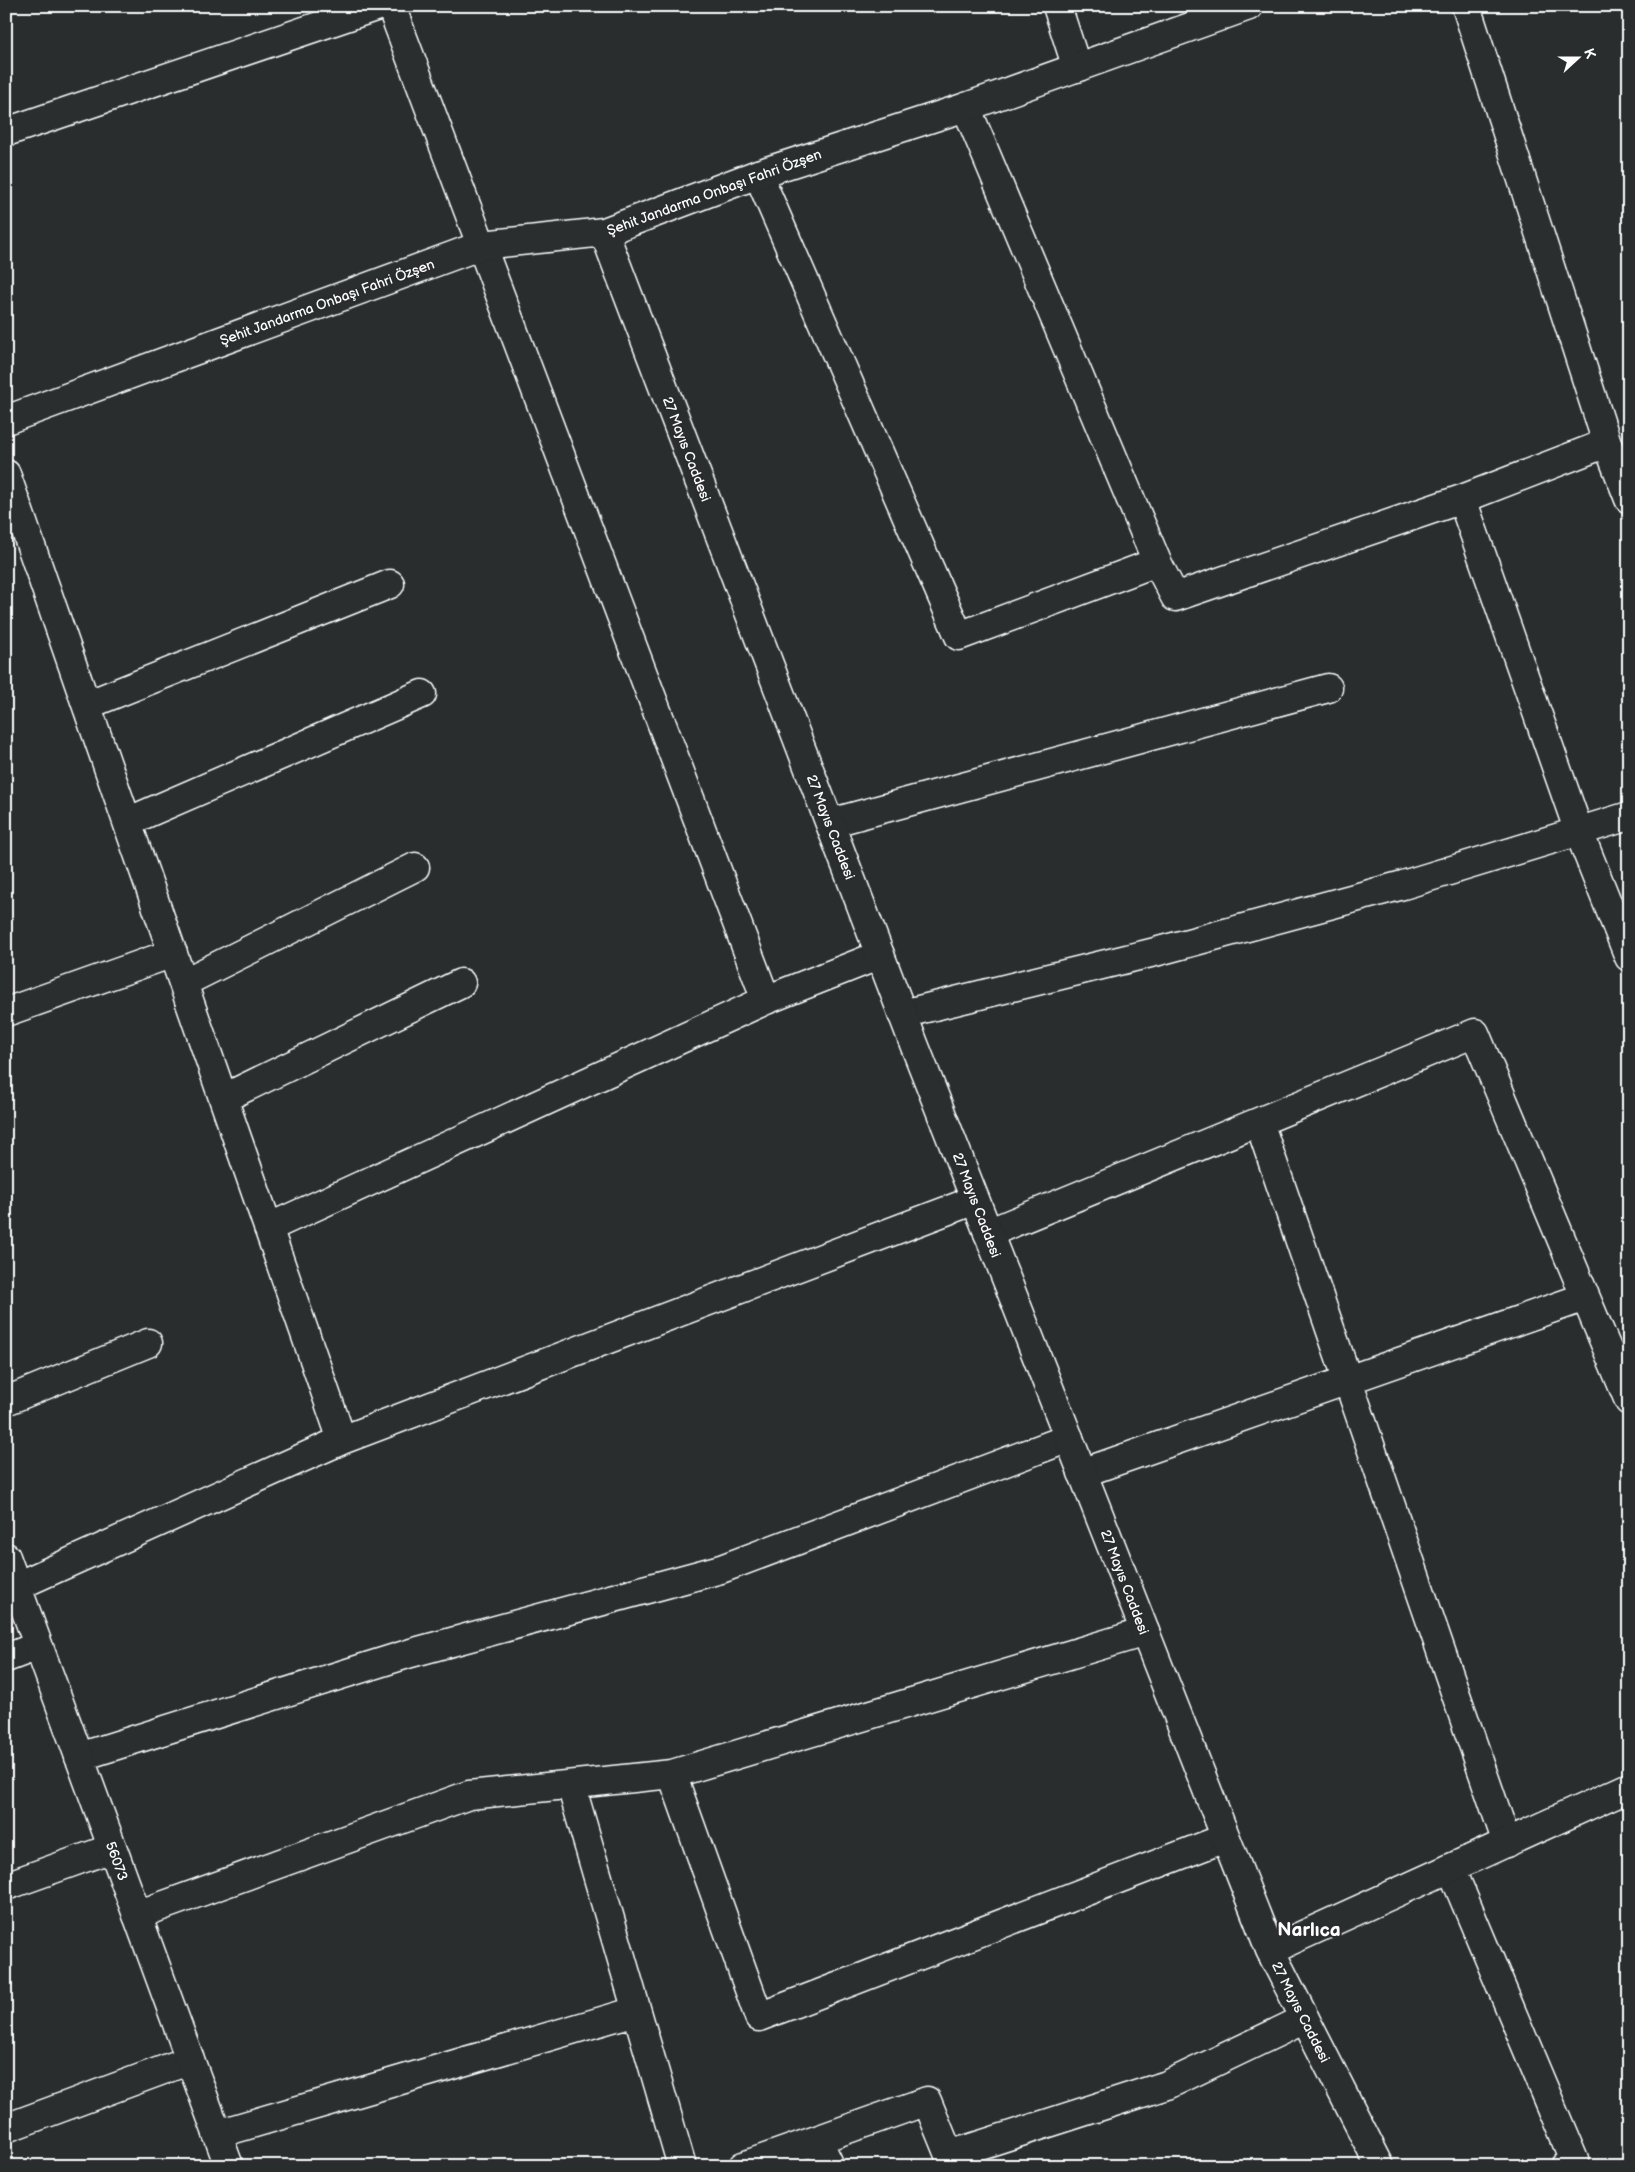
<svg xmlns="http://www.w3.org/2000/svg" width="1635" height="2172" viewBox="0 0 1635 2172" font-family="'Balsamiq Sans',sans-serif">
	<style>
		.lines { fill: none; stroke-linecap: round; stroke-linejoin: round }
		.street-casing { stroke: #fff; stroke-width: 31 }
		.secondary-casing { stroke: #fff; stroke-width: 31 }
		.street { stroke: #2a2d2e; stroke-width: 28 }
		.secondary { stroke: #2a2d2e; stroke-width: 28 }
		.labels { text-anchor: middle; stroke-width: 4; stroke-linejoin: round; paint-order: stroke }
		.street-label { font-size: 14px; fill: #fff; stroke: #2a2d2e }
		.district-label { font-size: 19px; font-weight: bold; fill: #fff; stroke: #2a2d2e }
	</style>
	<rect width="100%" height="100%" fill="#2a2d2e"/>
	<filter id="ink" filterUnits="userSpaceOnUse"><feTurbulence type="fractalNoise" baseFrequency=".02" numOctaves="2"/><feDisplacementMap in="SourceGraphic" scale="10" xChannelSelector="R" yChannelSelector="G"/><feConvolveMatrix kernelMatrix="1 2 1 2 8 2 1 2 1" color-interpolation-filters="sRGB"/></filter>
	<g filter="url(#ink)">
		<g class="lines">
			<defs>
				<path id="street" d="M391,6L766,1000
					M1057,6L1077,68
					M1466,6L1607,443L1629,499
					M966,107L1157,562L1175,597L1462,499L1607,443
					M6,132L378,6
					M758,174L959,636L1157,562
					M6,474L342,1440
					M1462,499L1579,832L1629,957
					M87,705L390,584
					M127,822L422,694
					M830,823L1328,688
					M183,983L415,867
					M6,1012L173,953
					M902,1014L1155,952L1403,885L1629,816
					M224,1098L461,983
					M1259,1122L1507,1843
					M268,1228L766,1000L880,955
					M988,1233L1475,1033L1629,1401
					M6,1401L148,1343
					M1082,1473L1585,1297
					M17,1586L342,1440L975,1200
					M6,1658L38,1646
					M79,1757L411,1653L721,1569L1069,1438
					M672,1774L759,2017L1225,1838
					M571,1785L682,2166
					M1451,1868L1574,2160L1564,2166
					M6,1886L112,1848
					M137,1915L469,1795L672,1774L1145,1632
					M6,2128L190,2060
					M217,2134L636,2011
					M818,2141L830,2166
					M743,2166L927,2101L949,2155L1167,2085L1305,2019"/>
				<path id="secondary" d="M604,232L914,1044L1270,1950L1380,2166
					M6,420L482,245L604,232L758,174L966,107L1249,6
					M6,1557L229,2166
					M1270,1950L1629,1787"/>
			</defs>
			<!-- street casing -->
			<use href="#street" class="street-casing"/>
			<!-- secondary casing -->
			<use href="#secondary" class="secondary-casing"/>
			<!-- street -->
			<use href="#street" class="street"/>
			<!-- secondary -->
			<use href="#secondary" class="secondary"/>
		</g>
	</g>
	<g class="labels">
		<!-- street labels -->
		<g class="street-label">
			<text transform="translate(714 192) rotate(-20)" y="5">Şehit Jandarma Onbaşı Fahri Özşen</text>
			<text transform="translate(327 302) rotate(-20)" y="5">Şehit Jandarma Onbaşı Fahri Özşen</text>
			<text transform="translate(687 449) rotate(69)" y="5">27 Mayıs Caddesi</text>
			<text transform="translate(831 827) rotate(69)" y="5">27 Mayıs Caddesi</text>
			<text transform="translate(977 1205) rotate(69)" y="5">27 Mayıs Caddesi</text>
			<text transform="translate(1125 1582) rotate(69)" y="5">27 Mayıs Caddesi</text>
			<text transform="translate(117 1861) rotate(70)" y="5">56073</text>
			<text transform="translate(1301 2012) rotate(63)" y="5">27 Mayıs Caddesi</text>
		</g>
		<!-- district labels -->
		<g class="district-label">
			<text x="1309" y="1936">Narlıca</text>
		</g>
	</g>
	<!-- margin -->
	<rect width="1635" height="2172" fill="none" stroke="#2a2d2e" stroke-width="25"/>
	<rect x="12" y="12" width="1610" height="2147" fill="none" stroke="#fff" stroke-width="2" filter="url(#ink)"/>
	<!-- north arrow -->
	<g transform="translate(1578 58) rotate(69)" stroke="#2a2d2e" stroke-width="4" paint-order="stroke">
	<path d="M0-4L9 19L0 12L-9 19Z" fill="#ffffff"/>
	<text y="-8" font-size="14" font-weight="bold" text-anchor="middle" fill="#ffffff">K</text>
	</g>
</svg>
